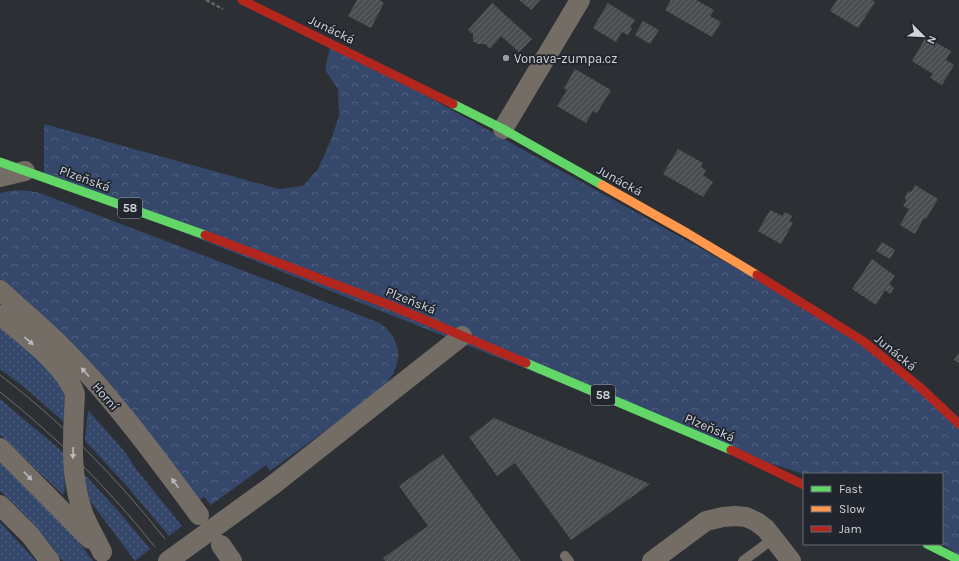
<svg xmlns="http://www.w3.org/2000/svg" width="959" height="561" viewBox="0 0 959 561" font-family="Karla,sans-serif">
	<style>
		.green { fill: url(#green-dots) }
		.forest { fill: url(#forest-crowns) }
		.building { fill: url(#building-hatch) }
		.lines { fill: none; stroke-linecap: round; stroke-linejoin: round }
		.path { stroke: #686664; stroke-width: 2.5; stroke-dasharray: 4 2; stroke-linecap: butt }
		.lane { stroke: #736d65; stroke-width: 10 }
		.street { stroke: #736d65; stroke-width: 20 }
		.fast { stroke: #63d668; stroke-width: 9 }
		.slow { stroke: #ff974d; stroke-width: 9 }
		.jam { stroke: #b3261e; stroke-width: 9 }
		.tram { stroke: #6e6d6b; stroke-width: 1 }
		.street-bridge { stroke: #736d65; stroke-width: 20 }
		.oneway { fill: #bababe }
		.poi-dot { fill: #979ba1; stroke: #20252e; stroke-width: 1.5 }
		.labels { text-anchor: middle; stroke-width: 3.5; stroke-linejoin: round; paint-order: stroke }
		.shield { fill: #20252e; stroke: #9ca0a7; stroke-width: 1 }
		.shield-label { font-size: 12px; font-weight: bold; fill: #d1d4db }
		.street-label { font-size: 13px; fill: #d1d4db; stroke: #20252e }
		.poi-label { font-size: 13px; fill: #d1d4db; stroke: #20252e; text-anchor: start }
	</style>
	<defs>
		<pattern id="green-dots" width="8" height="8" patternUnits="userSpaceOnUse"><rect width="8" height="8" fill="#35476a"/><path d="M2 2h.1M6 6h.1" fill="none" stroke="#51617f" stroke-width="1.8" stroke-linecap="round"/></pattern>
		<pattern id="forest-crowns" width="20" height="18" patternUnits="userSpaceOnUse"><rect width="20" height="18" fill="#35476a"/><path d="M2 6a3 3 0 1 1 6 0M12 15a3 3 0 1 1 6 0" fill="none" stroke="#51617f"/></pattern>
		<pattern id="building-hatch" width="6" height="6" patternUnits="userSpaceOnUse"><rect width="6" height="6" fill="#4b4e51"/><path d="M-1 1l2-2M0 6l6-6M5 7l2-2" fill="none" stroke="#646769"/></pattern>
	</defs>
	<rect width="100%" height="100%" fill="#2c3034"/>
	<!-- green -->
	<path class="green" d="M0,325L60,379L65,395L64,422L24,387L0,369Z
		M0,399L64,453L65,488L64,494L61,493L0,435Z
		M88,410L125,452L136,469L182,526L169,536L126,485L85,441Z
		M0,456L71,531L93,561H63C45,536 23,512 0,491Z
		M85,475L121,514L150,549L135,561L90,501L85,486Z
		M0,522L36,561H0Z"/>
	<!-- forest -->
	<path class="forest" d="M331,43L839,325L959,424V555L942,544V474H804L743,455L44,177V124L279,189L303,186L318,169L331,140L339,116L338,89L325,70Z
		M17,190L30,191L40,193L380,323C408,345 401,371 377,393L270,471L266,465L211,505L204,497L199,500L57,329L0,279V193Z"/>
	<!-- building -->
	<path class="building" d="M357,0H380L384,3L371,28L348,16Z
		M519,0H540L531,10Z
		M671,0H696L714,10L710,16L721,22L712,37L665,10Z
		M837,0H872L875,2L858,28L830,11Z
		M492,3L532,39L519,52L501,36L490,49L485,44H478L473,41V34L468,30Z
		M608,3L635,20L630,27L632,28L628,35L622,32L616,42L593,28Z
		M643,21L659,30L650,44L635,35Z
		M926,37L951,51L946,60L954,65L942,85L930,78L933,74L912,61Z
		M575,69L611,90L597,113L593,111L586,123L557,106L567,90L564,88Z
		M678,149L703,163L701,167L706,170L703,175L713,182L703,197L663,174Z
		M915,185L938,199L926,219L924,218L915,234L900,225L909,209L903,206L906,201L905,196L908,192L912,191Z
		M770,210L782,216L785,212L792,216L789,221L793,223L781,244L758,231Z
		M882,242L895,250L890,259L876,251Z
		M872,259L895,276L889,284L894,288L890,294L885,290L876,305L852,289Z
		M959,353V363L954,360Z
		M494,418L650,484L571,540L515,463L497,476L469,437Z
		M443,454L521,561H385L383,558L428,526L399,486Z"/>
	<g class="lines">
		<!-- path -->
		<path class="path" d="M206,0L223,9"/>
		<!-- lane -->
		<path class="lane" d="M565,556L569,561
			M743,561L774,538"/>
		<!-- street -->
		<path class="street" d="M503,129L580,0
			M0,177L25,171
			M0,290C20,309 41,326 61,346C111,395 156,457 199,515
			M0,315C23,335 65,365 75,394C73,434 69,474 83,513C88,526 96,539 102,552
			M0,448L90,539
			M273,485L462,336
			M0,505L30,535L50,561
			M221,545L232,561
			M652,561L706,521L723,517L735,516L746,517L757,522L766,529L791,561"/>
		<!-- fast -->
		<path class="fast" d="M453,104L503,129L602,185
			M0,162L205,235
			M526,363L731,450
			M927,544L959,560"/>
		<!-- slow -->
		<path class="slow" d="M602,185L687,233L757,275"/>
		<!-- jam -->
		<path class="jam" d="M242,0L453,104
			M205,235L392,306L526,363
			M757,275L863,341L922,389L959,424
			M731,450L804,485"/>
		<!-- tram -->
		<path class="tram" d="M0,375C62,422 117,478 165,539
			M0,392C58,438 109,489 155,547"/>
		<!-- street-bridge -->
		<path class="street-bridge" d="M168,561L273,485"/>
	</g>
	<!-- one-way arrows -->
	<defs><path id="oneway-solid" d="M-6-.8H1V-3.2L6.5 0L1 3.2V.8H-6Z"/></defs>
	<g class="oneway">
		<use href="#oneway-solid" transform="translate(29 341) rotate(41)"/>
		<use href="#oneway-solid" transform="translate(85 372) rotate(-132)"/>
		<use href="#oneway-solid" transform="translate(73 453) rotate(91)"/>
		<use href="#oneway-solid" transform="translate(28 476) rotate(46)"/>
		<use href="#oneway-solid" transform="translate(175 483) rotate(-126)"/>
	</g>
	<!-- markers -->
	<circle class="poi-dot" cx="506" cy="58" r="4"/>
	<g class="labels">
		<!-- shield labels -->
		<g class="shield">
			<rect x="118" y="198" width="24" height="20" rx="3"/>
			<rect x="591" y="385" width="24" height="20" rx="3"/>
		</g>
		<g class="shield-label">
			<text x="130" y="212">58</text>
			<text x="603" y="399">58</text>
		</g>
		<!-- street labels -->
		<g class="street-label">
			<text transform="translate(332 29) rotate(26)" y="5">Junácká</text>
			<text transform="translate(85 178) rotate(20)" y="5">Plzeňská</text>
			<text transform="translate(620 180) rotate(29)" y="5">Junácká</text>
			<text transform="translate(411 300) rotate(22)" y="5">Plzeňská</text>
			<text transform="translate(896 352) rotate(39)" y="5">Junácká</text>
			<text transform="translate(106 396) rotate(49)" y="5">Horní</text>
			<text transform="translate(710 427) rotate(23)" y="5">Plzeňská</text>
		</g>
		<!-- poi labels -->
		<g class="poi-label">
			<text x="514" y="63">Vonava-zumpa.cz</text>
		</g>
	</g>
	<!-- legend -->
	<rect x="803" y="473" width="140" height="72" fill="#20252e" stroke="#676b73"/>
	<rect x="811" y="486" width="20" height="6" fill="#63d668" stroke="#676b73"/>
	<text x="839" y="493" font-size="12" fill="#d1d4db">Fast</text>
	<rect x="811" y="506" width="20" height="6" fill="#ff974d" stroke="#676b73"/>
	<text x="839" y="513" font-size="12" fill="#d1d4db">Slow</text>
	<rect x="811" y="526" width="20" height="6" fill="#b3261e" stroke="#676b73"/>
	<text x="839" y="533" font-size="12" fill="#d1d4db">Jam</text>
	<!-- north arrow -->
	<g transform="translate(923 36) rotate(114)" stroke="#20252e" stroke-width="3" paint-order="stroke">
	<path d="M0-3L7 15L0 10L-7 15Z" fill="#d1d4db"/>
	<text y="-6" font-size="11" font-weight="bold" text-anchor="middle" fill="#d1d4db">N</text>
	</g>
</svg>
